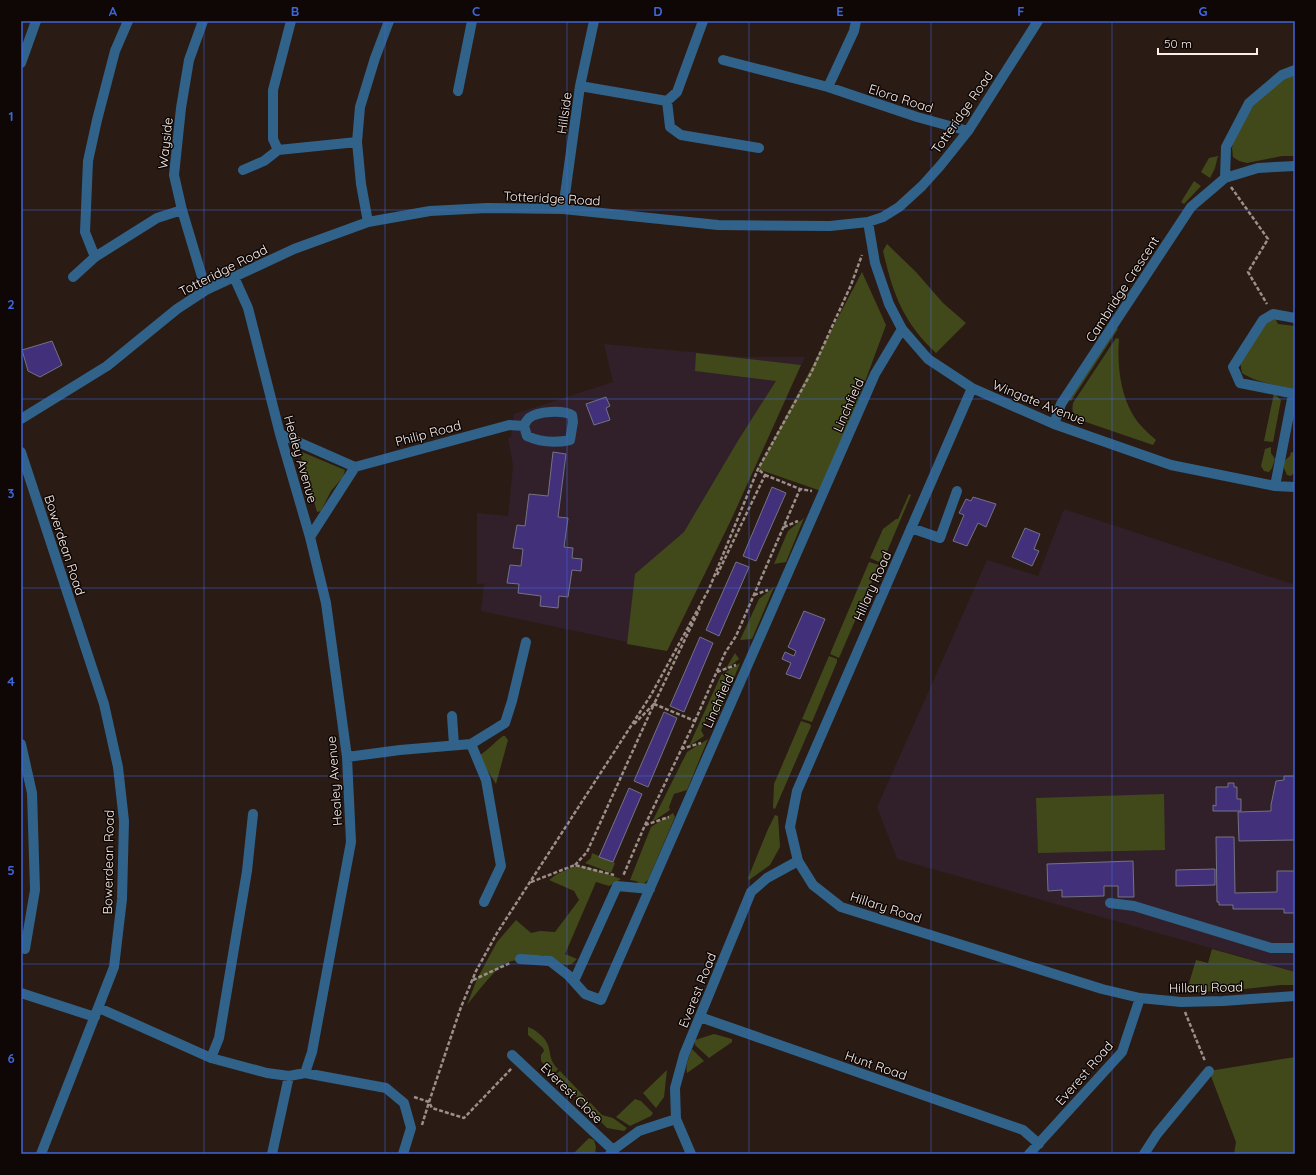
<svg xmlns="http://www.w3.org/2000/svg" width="1316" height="1175" viewBox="0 0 1316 1175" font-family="Quicksand,sans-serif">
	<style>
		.education { fill: #312029 }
		.green { fill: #41491a }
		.building { fill: #42307b; stroke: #747283 }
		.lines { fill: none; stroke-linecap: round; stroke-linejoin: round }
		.path { stroke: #9c8f89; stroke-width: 2.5; stroke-dasharray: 4 2; stroke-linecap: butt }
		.minor { stroke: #316289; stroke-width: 10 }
		.grid { fill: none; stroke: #3e66db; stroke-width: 1; stroke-opacity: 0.55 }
		.labels { text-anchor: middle; stroke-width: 3; stroke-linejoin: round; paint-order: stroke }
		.street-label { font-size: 13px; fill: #f9eee9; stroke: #0e0705 }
		.neatline { fill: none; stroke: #3e66db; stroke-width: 1.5 }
		.grid-label { font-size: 13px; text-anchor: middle; font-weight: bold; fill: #3e66db }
	</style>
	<rect width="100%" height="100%" fill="#2a1b14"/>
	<!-- education -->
	<path class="education" d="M604,344L746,357H805L665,650L481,611L484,583L477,585V513L508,516L513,466L508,438L511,437L514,414L613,382Z
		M1064,509L1295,585V972L897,859L877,807L987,560L1038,576Z"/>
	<!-- green -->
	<path class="green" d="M1295,71V156H1282L1247,163L1239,161L1233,157L1232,148L1235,133L1245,115L1265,90Z
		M1218,156L1215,168L1210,178L1201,172L1209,158Z
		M1194,181L1201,186L1184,204L1181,202Z
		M887,244L916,272L943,303L966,323L936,353C903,322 893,294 883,251Z
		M862,272L886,325L824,492L758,469Z
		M1275,318L1278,324L1295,326V389C1279,386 1255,382 1242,373L1240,362L1260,325Z
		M1116,327L1118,329L1071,401L1068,399Z
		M1116,338L1119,339C1117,364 1120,393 1133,415C1138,424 1148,433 1156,440L1153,445L1077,419C1072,414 1072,410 1073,403Z
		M696,353L801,365L732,518L667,651L627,644L635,574L684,532L739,439L776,381L695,371Z
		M1274,393L1281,400L1273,442L1264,441Z
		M1271,447V453L1275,459L1272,468L1269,472L1264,471L1261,466L1265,449Z
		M302,452L345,470L343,477L331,491L321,511L317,512L301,457Z
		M1291,452L1295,453V472L1291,476L1287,475L1284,468V461L1290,456Z
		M909,494L911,495L883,561L881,563L870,558L883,529L896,519H898Z
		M804,518L786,562L774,564L788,531Z
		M869,562L879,565L839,658L830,654Z
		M774,587L752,639L740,640L759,599Z
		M735,653L739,659L725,670Z
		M829,656L837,659V662L812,722L802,719Z
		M740,663L719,715L707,717L701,730L704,736L689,746L721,675Z
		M801,721L810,724L811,726L775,809L773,808L774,784Z
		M503,736H505L508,740L496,784L478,756C488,751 494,742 503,736Z
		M708,739L687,790L674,794L669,807L670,810L652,822L687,752Z
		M1164,794L1165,850L1038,853L1036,798Z
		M673,813L675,817L648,880L642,885L636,881L630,880L651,827Z
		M775,815L778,816L780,847L770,865L749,880L748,878L768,829Z
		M592,853L615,863L611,873L585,863L591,858Z
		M576,866L588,867L621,879L609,886L596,882L565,954L577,959C568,969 565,965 554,960C550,958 546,957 542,955C531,960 519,959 508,962C497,966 475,995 467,1005L477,979L497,942L516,920L531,933L540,931L555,932L579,900L574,891L549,880L557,874Z
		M1212,949L1295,972V985H1281L1245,989L1186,993L1196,960L1208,963Z
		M528,1027C534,1029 544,1036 547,1043C552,1054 548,1059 558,1069L554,1074L541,1061V1055L544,1051L543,1048L528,1035Z
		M714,1034L732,1039V1042L709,1058L695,1045V1040Z
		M692,1049L704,1061L687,1073C685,1065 689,1057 692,1049Z
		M1295,1057V1154H1234L1236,1142L1209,1071Z
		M667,1070L664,1097L656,1108L643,1093Z
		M560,1071L602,1115L613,1118L627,1128L624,1131L607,1128L555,1075Z
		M635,1099L641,1101L653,1113L651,1116L630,1126L616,1117Z
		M589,1138L594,1140L596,1147L595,1154H573Z"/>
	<!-- building -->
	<path class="building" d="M52,341L62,365L40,377L28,371L22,350Z
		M606,397L610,406L606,408L610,420L594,425L586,404Z
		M553,452L566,454L558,517L568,518L564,547L573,548L572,558L582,559L581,571L572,570L568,597L559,596L558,608L540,606L541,596L518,593L519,584L507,583L510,565L521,566L523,549L513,548L517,525L525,526L529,494L548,496Z
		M772,487L786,493L756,561L743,556Z
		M973,497L996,504L986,527L978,523L967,546L953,541L964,515L959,513L966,499L971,501Z
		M1025,528L1040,534L1034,549L1039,551L1032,566L1012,557Z
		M736,562L749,567L719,636L706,630Z
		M804,611L825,619L800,679L786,674L791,663L782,659L785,652L794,656L796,651L788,647Z
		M700,637L713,643L684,712L670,706Z
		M664,712L677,718L648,787L634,781Z
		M1284,776H1295V840L1239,841L1238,812L1271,811V805L1276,781L1284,780Z
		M1228,783H1234V787H1237V799H1241V811H1213V805L1216,806V787H1228Z
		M629,788L642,794L613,862L599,857Z
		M1216,837H1234L1235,893L1277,892V871H1295V913H1284V909H1233V905H1219V902H1217Z
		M1133,861L1134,897H1118V886H1104V896L1062,897V890L1048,891L1047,864Z
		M1215,869V885L1176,886V870Z"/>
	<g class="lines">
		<!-- path -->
		<path class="path" d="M1231,187L1268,239L1248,272L1267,304
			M765,475L800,489L812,491
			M784,527L798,521
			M717,575L765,475L758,469
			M754,595L768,590
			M717,672L736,665
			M695,721L725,653L736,636L800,489
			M634,724L654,704L700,608
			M681,749L701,743
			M645,825L669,817
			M575,865L587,852L654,704L695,721L645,825L623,876
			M531,882L575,865L614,875
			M473,980L510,963
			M1185,1012L1205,1061
			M414,1097L429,1102L432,1108L464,1118L512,1068
			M422,1125L429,1102L461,1007L476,971L497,933L651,695L709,589L758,469L811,373L851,285L862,255"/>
		<!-- minor -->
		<path class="minor" d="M128,21L115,51L97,120L88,161L85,232L95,257L157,218L182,210
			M203,21L189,60L181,108L174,175L182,210L206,290
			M291,21L273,90V139L278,150L357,142
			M723,60L828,87L917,117L968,131
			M21,63L36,21
			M580,86L667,101L670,127L681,135L759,148
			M828,87L854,31L856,21
			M458,91L472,21
			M667,101L677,92L703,21
			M243,170L264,161L278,150
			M1225,178L1226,147L1249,103L1282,75L1295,70
			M563,209L580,86L594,21
			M368,222L361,184L357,142L360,107L375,58L389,21
			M868,222L875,263L889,304L902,329L928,359L972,388L1054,424L1171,465L1275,486L1295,487
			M73,277L95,257
			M1295,318L1273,314L1263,320L1233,367L1240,383L1295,394
			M972,388L797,791L790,827L798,861L813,885L841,907L1102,989L1140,998L1181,1002L1223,1001L1295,996
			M21,419L107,366L177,309L206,290L294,249L368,222L430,211L487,208L563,209L718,225L830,226L868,222L883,217L899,207L922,186L940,166L968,131L1038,21
			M1054,424L1061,404L1191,207L1225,178L1258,168L1295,166
			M280,434L355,467
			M21,452L104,704L118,767L124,821L122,899L114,967L41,1154
			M1275,486L1293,394
			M911,528L940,538L957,491
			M310,537L355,467L509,425L524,426L527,436C540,442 556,443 570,440L573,422L572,415C563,410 538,411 529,418C527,420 525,423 524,426
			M452,716L454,745
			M21,744L32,793L35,890L25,949
			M471,744L486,780L501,866L484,902
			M347,757L400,750L471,744L505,723L512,701L526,642
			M1110,903L1134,906L1271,948H1295
			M520,959L550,961L568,975L585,994L601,1000L875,374L902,329
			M574,981L617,886L650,889
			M21,993L95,1017
			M99,1008L211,1058L267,1073L289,1076L305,1073L312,1052L351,842L347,757L326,603L310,537L280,434L248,308L234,277
			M700,1017L1023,1130L1039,1144
			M512,1055L613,1150
			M211,1058L219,1038L247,871L253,814
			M305,1073L386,1088L404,1103L411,1128L403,1154
			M272,1154L289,1076
			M610,1154L613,1150L639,1131L676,1119
			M691,1154L676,1119L675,1088L684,1055L751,892L767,878L798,861
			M1029,1154L1122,1052L1140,998
			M1144,1154L1157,1134L1209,1071"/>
	</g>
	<!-- grid -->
	<path class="grid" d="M204,21V1154M385,21V1154M567,21V1154M749,21V1154M931,21V1154M1112,21V1154M21,210H1295M21,399H1295M21,588H1295M21,776H1295M21,964H1295"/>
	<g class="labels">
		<!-- street labels -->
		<g class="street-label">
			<text transform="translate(901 98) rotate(18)" y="5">Elora Road</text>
			<text transform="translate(962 112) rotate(-55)" y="5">Totteridge Road</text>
			<text transform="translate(564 113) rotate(-82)" y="5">Hillside</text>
			<text transform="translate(165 143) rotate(-84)" y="5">Wayside</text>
			<text transform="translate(552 198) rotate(3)" y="5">Totteridge Road</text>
			<text transform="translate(223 270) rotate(-27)" y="5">Totteridge Road</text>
			<text transform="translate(1122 289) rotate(-57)" y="5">Cambridge Crescent</text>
			<text transform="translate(1039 402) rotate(22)" y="5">Wingate Avenue</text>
			<text transform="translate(848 405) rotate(-66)" y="5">Linchfield</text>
			<text transform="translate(428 433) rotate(-15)" y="5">Philip Road</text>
			<text transform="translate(301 459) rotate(74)" y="5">Healey Avenue</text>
			<text transform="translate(65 545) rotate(72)" y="5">Bowerdean Road</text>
			<text transform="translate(872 586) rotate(-66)" y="5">Hillary Road</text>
			<text transform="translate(718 701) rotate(-66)" y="5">Linchfield</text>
			<text transform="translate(334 781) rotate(-94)" y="5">Healey Avenue</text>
			<text transform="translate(108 862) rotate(-89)" y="5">Bowerdean Road</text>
			<text transform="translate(886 907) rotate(18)" y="5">Hillary Road</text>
			<text transform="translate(1206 987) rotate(-1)" y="5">Hillary Road</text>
			<text transform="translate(697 990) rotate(-68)" y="5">Everest Road</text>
			<text transform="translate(876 1065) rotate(19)" y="5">Hunt Road</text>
			<text transform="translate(1084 1073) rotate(-49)" y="5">Everest Road</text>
			<text transform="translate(572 1093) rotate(44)" y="5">Everest Close</text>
		</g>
	</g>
	<!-- border -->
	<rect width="1316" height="1175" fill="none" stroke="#0e0705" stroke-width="44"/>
	<!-- scale -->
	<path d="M1158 48v6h99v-6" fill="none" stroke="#f9eee9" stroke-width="2"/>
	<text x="1164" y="48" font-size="12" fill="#f9eee9" stroke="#0e0705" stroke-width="3" paint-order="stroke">50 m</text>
	<rect x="22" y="22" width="1272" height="1131" class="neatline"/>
	<g class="grid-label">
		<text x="113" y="16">A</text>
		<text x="295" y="16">B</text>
		<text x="476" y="16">C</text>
		<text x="658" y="16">D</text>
		<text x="840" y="16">E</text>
		<text x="1021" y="16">F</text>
		<text x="1203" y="16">G</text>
		<text x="11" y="121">1</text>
		<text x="11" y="309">2</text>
		<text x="11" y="498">3</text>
		<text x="11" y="686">4</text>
		<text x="11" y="875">5</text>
		<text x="11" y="1063">6</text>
	</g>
</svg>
